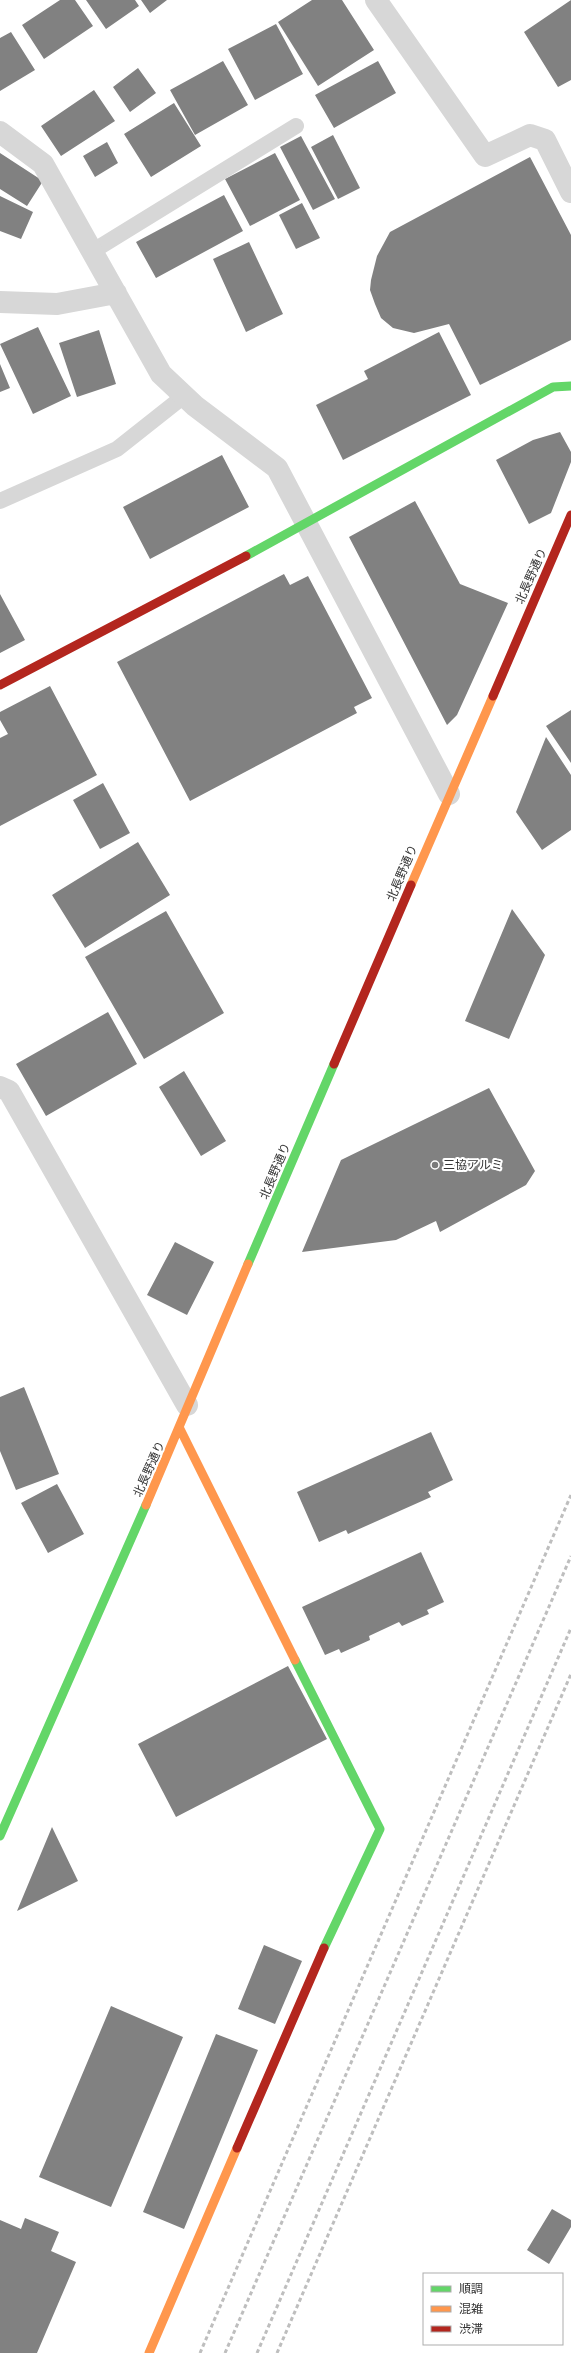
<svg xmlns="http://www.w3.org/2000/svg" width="571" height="2353" viewBox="0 0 571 2353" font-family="'IBM Plex Sans','Noto Sans JP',sans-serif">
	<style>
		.building { fill: #818181 }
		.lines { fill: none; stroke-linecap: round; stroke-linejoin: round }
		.lane { stroke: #d7d7d7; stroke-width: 16 }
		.street { stroke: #d7d7d7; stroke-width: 22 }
		.fast { stroke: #63d668; stroke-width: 9 }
		.slow { stroke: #ff974d; stroke-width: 9 }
		.jam { stroke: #b3261e; stroke-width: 9 }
		.rail { stroke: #bebebe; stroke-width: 3; stroke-dasharray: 4 3; stroke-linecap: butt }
		.poi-dot { fill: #7a7a7a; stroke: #fff; stroke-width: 1.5 }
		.labels { text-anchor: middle; stroke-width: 4; stroke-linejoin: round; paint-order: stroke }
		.street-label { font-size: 12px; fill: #333; stroke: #fff }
		.poi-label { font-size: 12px; fill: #333; stroke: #fff; text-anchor: start }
	</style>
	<rect width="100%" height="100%" fill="#fff"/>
	<!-- building -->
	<path class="building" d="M60,0H75L93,26L44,59L22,25Z
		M86,0H135L139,6L106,29Z
		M141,0H167L150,13Z
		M312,0H342L374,50L318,86L278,22Z
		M571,0V80L558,87L524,32Z
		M276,24L303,74L255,100L228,49Z
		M11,32L35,70L0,91V38Z
		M223,61L248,105L195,135L170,90Z
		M378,61L396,93L334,128L315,95Z
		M138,68L156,93L130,112L113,87Z
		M94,90L115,121L61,156L41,126Z
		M174,103L201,146L151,177L124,134Z
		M333,135L360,188L338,199L311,147Z
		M301,136L335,199L313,210L280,147Z
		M107,142L118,163L95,177L83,156Z
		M0,153L43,181L27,206L0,189Z
		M275,153L300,200L250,226L225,179Z
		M530,157L571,235V340L480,385L449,324L414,333L393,328L381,318L375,304L370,290L371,280L377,256L390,232Z
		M224,195L243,231L156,278L136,242Z
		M0,196L33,212L21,239L0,231Z
		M302,203L320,238L296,249L279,215Z
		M249,242L283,314L246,332L213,259Z
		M38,327L71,396L33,414L0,344Z
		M99,330L116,384L77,397L59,343Z
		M439,332L471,395L343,460L316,405L368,379L364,371Z
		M0,364L10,388L0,392Z
		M560,432L571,452V462L551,513L529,524L496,460L533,440Z
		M222,455L249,507L150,559L123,507Z
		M415,501L460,584L508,603L457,715L447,725L349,537Z
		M284,574L290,585L308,576L372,698L354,707L357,713L190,801L117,662Z
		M0,594L25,640L0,653Z
		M50,686L97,775L0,826V738L8,734L0,720V712Z
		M571,710V763L546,726Z
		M546,737L571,775V830L542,850L516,812Z
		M103,783L130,833L100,849L73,800Z
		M138,842L170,895L85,948L52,895Z
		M512,909L545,955L509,1039L465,1021Z
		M166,911L224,1013L144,1059L85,957Z
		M108,1012L137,1064L46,1116L16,1064Z
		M184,1071L226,1141L201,1156L159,1087Z
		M489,1088L535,1171L526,1185L440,1232L436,1221L396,1240L302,1252L341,1160Z
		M175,1242L214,1262L187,1315L147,1295Z
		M24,1387L59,1474L16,1490L0,1451V1397Z
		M431,1432L453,1480L428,1492L431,1497L348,1534L346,1530L319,1542L297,1492Z
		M57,1484L84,1534L48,1553L21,1503Z
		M421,1552L444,1602L427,1610L429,1614L402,1626L399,1622L369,1636L370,1640L341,1653L339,1649L325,1655L302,1607Z
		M288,1666L327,1739L176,1817L138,1744Z
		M52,1827L78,1881L17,1911Z
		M264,1945L302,1961L275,2024L238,2009Z
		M111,2006L183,2037L111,2207L39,2177Z
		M216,2034L258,2050L184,2229L143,2212Z
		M552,2209L571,2220V2227L549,2264L527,2250Z
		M25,2218L59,2232L51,2251L76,2262L37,2353H0V2220L21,2229Z"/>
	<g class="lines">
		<!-- lane -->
		<path class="lane" d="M93,251L296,126
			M0,501L117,449L184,396"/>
		<!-- street -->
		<path class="street" d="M376,0L485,156L530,135L545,140L571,192
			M0,132L43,164L161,374L195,406L277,468L449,794
			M0,302L57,304L116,293
			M0,1087L9,1091L187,1405"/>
		<!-- fast -->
		<path class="fast" d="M246,556L553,387L571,386
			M248,1264L334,1064
			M295,1660L380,1829L324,1948
			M0,1836L146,1505"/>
		<!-- slow -->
		<path class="slow" d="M411,885L493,696
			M180,1429L295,1660
			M146,1505L248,1264
			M149,2353L237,2148"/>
		<!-- jam -->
		<path class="jam" d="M0,685L246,556
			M493,696L571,515
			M334,1064L411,885
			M237,2148L324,1948"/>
		<!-- rail -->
		<path class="rail" d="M200,2353L571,1495
			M225,2353L571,1556
			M257,2353L571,1628
			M277,2353L571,1674"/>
	</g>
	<!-- markers -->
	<circle class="poi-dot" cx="435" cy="1165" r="4"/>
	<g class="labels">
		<!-- street labels -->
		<g class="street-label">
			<text transform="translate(531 576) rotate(-66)" y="4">北長野通り</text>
			<text transform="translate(402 873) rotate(-67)" y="4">北長野通り</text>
			<text transform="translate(275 1171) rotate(-67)" y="4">北長野通り</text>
			<text transform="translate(149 1469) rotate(-66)" y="4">北長野通り</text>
		</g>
		<!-- poi labels -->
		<g class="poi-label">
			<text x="443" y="1169">三協アルミ</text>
		</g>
	</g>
	<!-- legend -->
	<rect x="423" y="2273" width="140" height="72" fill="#ffffff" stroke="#adadad"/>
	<rect x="431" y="2286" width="20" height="6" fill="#63d668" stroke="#adadad"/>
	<text x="459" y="2293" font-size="12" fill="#333333">順調</text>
	<rect x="431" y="2306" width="20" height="6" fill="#ff974d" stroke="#adadad"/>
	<text x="459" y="2313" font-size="12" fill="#333333">混雑</text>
	<rect x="431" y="2326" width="20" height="6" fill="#b3261e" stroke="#adadad"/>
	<text x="459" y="2333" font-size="12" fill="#333333">渋滞</text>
</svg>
